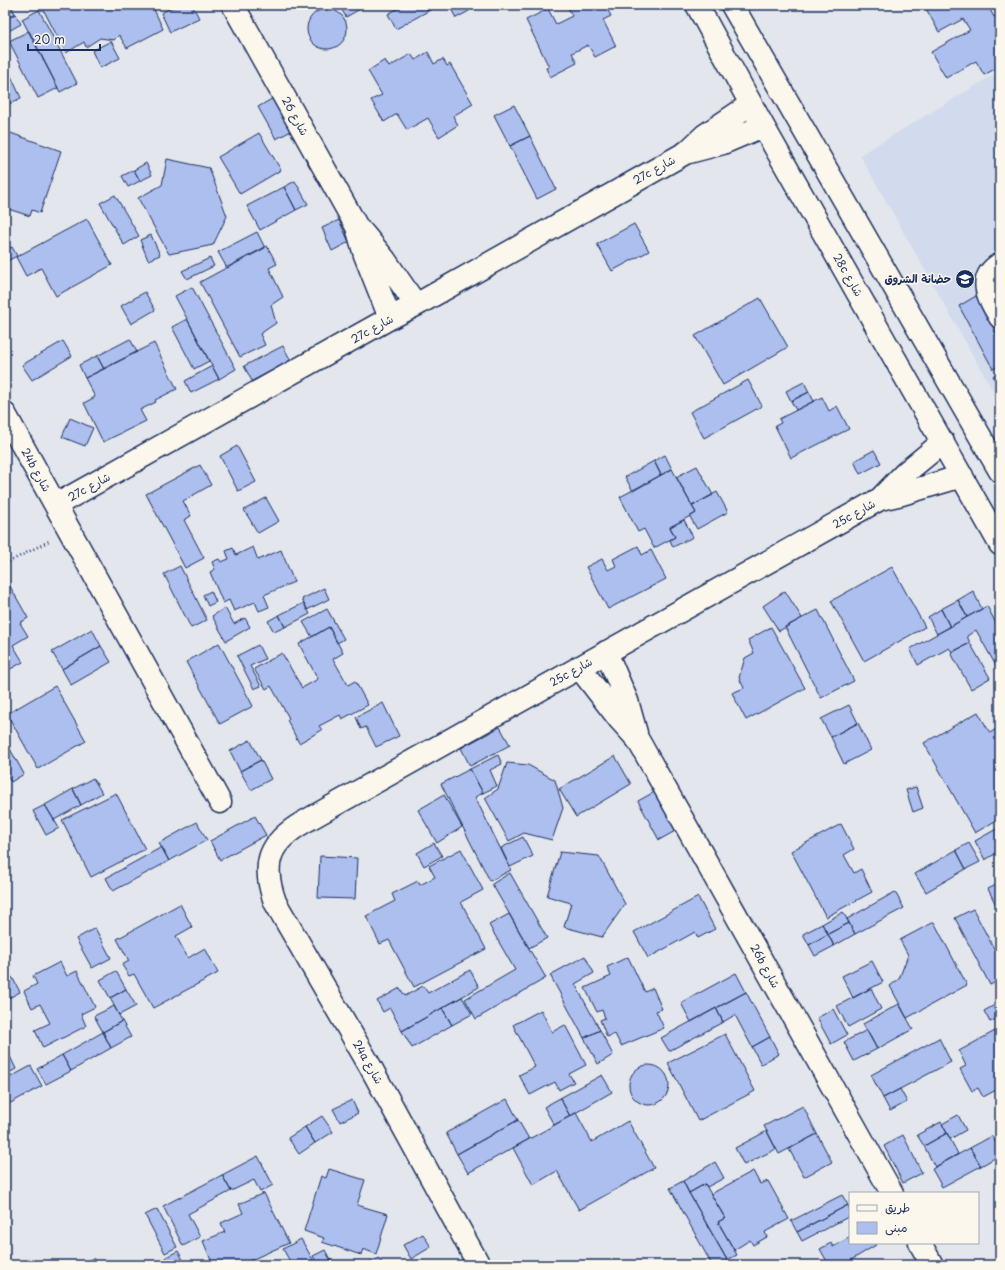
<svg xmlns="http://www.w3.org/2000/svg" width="1005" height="1270" viewBox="0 0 1005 1270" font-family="'Playpen Sans','Playpen Sans Arabic',sans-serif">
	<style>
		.built { fill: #d2daed }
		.building { fill: #acbfee; stroke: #1b2f5e }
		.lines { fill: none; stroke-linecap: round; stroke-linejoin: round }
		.minor-casing { stroke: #1b2f5e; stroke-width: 25 }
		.path { stroke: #1b2f5e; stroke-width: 2.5; stroke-dasharray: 1 3; stroke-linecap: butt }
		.minor { stroke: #fbf7ec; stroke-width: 22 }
		.labels { text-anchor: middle; stroke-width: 3; stroke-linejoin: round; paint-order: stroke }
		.street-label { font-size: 11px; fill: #1b2f5e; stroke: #fbf7ec }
		.poi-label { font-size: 11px; font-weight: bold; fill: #1b2f5e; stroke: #fbf7ec; text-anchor: end }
	</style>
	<rect width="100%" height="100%" fill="#e3e6ed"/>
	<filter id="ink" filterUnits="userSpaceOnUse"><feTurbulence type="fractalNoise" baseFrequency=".025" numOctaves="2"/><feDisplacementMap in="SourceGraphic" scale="8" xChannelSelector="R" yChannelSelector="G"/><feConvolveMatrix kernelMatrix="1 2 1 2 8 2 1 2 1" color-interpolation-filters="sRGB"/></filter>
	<g filter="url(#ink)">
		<!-- built -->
		<path class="built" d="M1000,71V403L860,155Z"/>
		<!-- building -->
		<path class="building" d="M8,5H11L15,14L5,19V7Z
			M50,5H152L163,29L127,48L119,35L114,40L100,38L86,47L84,42L66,53L43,9Z
			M177,5H192L199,18L170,32L161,13Z
			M339,5H367L346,17Z
			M404,5H425L428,11L396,29L388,14Z
			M425,5H440L428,11Z
			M449,5H465L469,11L456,18Z
			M465,5H474L467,9Z
			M567,5H605L611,16L603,20L616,46L595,57L588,45L572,53L577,63L550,77L546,68L549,67L526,20L548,9L556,24L572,16Z
			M924,5H989L988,6L994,17L1000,13V66L984,75L976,61L946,78L931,52L970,30L963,19L939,32Z
			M307 29a20 20 0 1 1 40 0a20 20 0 1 1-40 0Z
			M39,10L77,83L60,92L22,19Z
			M15,14L21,24L5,33V19Z
			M29,31L58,88L38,98L9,41Z
			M111,41L120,58L100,68L92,51Z
			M428,52L434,64L443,59L447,66L450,64L473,104L453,116L458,125L439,137L428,118L407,130L397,114L384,122L371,100L382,95L368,71L385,60L389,67L411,54L415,60Z
			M5,63L21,98L5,106Z
			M275,97L293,130L276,139L258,107Z
			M514,105L530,136L510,146L494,115Z
			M5,131L61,151L40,213L32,210L30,216L5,208Z
			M259,133L281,170L240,194L218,157Z
			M530,136L556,189L537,199L510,146Z
			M167,159L209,168L227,216L213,245L169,254L138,198L162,185Z
			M146,163L152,175L140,181L134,170Z
			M134,170L140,181L128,187L122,176Z
			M295,181L308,204L296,210L284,187Z
			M284,187L296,210L260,230L247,206Z
			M115,195L139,236L124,245L100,203Z
			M87,219L112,265L56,296L41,268L26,276L16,257Z
			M339,220L349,242L332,251L322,228Z
			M634,224L649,251L612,271L597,244Z
			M257,232L265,248L227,268L218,252Z
			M151,235L160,255L148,260L140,240Z
			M267,246L277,264L269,268L283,297L271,305L276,323L260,334L265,345L240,357L200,282Z
			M12,247L17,256L5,262V250Z
			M210,258L214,266L187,279L182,271Z
			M192,287L236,369L219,379L175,296Z
			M145,292L155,310L131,324L121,306Z
			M976,296L1000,340V365L993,369L959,306Z
			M760,298L788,347L723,385L695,336Z
			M187,319L209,361L194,369L172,327Z
			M130,339L137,352L104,369L97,356Z
			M63,341L72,356L32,380L22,365Z
			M154,343L177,389L155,400L156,402L140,410L146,421L103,442L84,403L95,397L85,378Z
			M283,346L291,361L252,381L244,366Z
			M97,356L104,369L85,378L79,365Z
			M212,366L219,379L191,393L185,381Z
			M1000,372V389L993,376Z
			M748,380L762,406L704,438L690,412Z
			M804,382L809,392L791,401L786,391Z
			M809,392L814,401L796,410L791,401Z
			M822,397L829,411L837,406L849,429L791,458L775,426L781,423L779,419Z
			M70,418L93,428L85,446L62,437Z
			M237,446L256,482L238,491L220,456Z
			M874,450L881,463L860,474L854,461Z
			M665,455L672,469L661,475L654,461Z
			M654,461L661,475L633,491L625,477Z
			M200,465L211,485L183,501L191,516L184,520L204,558L185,568L146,494Z
			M697,466L713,495L692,506L676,477Z
			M672,469L696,513L670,527L675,537L654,548L644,529L638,532L620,497Z
			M717,492L728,512L697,529L690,517L696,513L692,506Z
			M266,498L279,521L258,533L244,510Z
			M684,520L693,537L673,547L670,540L675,537L670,527Z
			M638,546L642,555L651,550L666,579L608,609L586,567L602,559L608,570L616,566L613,559Z
			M253,547L258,560L281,550L294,582L264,595L269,607L259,611L255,602L234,611L229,600L223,603L210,572L215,569L212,562L219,559L221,562L229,559L226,551L233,548L236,555Z
			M180,566L207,620L191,628L164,574Z
			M892,567L925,627L864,661L831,601Z
			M7,581L28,618L20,623L28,636L13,645L23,662L5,672V583Z
			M324,588L329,599L307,610L302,599Z
			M211,591L216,602L208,606L203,595Z
			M785,591L802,618L779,631L763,606Z
			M973,591L982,609L967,617L958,600Z
			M958,600L967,617L950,627L941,609Z
			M304,603L310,614L285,627L279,615Z
			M987,606L1000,631V673L976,630L967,636L970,643L952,652L949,648L918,665L910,649Z
			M225,608L234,624L245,618L250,627L226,641L212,616Z
			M327,609L344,639L337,643L329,627L312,637L303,622Z
			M941,609L950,627L937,634L928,617Z
			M818,610L854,681L821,698L785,627Z
			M279,615L285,627L274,632L268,621Z
			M329,627L343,653L333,659L348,685L355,681L368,705L342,719L340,715L319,726L322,730L299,743L287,720L289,718L271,686L266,689L254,669L282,653L302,688L318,679L299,644Z
			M771,627L805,688L746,720L732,693L744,688L739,678L745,658L754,653L748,640Z
			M92,629L101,646L62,669L52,652Z
			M219,643L253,706L220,724L186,662Z
			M970,643L990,678L971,689L951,653Z
			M258,645L265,659L250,666L261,686L254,689L237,656Z
			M101,646L111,662L71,685L62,669Z
			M55,686L86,741L38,769L7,714Z
			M383,703L399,736L376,747L366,727L361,729L356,717Z
			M849,705L858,723L831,737L821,719Z
			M978,712L990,733L996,729L1000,736V744L998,745L1000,749V818L975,833L924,743Z
			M858,723L871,750L844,764L831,737Z
			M500,727L510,745L470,766L461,748Z
			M5,740L24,774L11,782L5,772Z
			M250,740L261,760L240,771L230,751Z
			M498,755L502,764L490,770L497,786L483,793L470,769Z
			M615,756L631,784L576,817L559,789Z
			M261,760L271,779L251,790L240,771Z
			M507,763L528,765L555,780L563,808L552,840L524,833L509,841L485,798L498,789Z
			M470,769L483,793L475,797L511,870L490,881L441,784Z
			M93,778L102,793L81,805L73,789Z
			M916,787L923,808L913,812L906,790Z
			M73,789L81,805L54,820L45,805Z
			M656,791L677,830L659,840L638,801Z
			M116,793L145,849L91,877L62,820Z
			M444,795L462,827L437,843L418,810Z
			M45,805L59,828L46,835L33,811Z
			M255,816L266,835L220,860L210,841Z
			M197,822L207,840L169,861L159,843Z
			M841,824L854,849L844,855L854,873L861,869L872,892L826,917L791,851Z
			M1000,827V851L985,860L975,841Z
			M523,837L533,856L510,867L501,848Z
			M434,843L442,856L424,866L417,853Z
			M969,843L980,862L966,869L956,850Z
			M162,847L169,861L113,891L106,878Z
			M461,849L483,890L461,902L486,949L414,987L389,940L380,944L366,916L395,901L392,894L418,881L420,885L435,877L429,866Z
			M956,850L966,869L926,892L915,874Z
			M560,852L599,856L625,904L602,937L564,927L571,903L547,896Z
			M320,856L357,858L355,899L318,898Z
			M510,873L547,938L529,948L492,884Z
			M1000,883V913L988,889Z
			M895,892L904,908L855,934L847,919Z
			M698,897L715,929L698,938L695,932L648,958L634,932Z
			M180,904L192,927L176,936L188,958L205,948L218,973L153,1008L134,974L129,976L122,965L129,961L117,939Z
			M973,909L1000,960V980L990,985L955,918Z
			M843,912L849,923L828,934L822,924Z
			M509,914L546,978L476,1019L465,999L515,970L489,925Z
			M934,922L967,985L907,1018L890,986L899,979L908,955L900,940Z
			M849,923L855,934L834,946L828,934Z
			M822,924L828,934L809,945L803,934Z
			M95,928L111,958L92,968L76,939Z
			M828,934L834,946L815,956L809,945Z
			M585,956L594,973L575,984L600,1030L584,1038L550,975Z
			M628,957L645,992L653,988L662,1009L656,1011L664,1028L621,1046L615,1034L607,1037L600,1020L605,1018L602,1010L597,1012L585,988L611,976L607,967Z
			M872,961L883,982L853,998L842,976Z
			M60,962L67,976L77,971L95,1007L81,1014L86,1026L43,1048L35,1030L50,1023L40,1004L32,1008L24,991L37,984L33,976Z
			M470,970L479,987L402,1031L390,1008L383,1012L377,1001L400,988L405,996L423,986L428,993Z
			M116,971L126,989L110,998L100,980Z
			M736,973L746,992L691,1022L681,1003Z
			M12,977L20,992L5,1000V981Z
			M871,988L881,1009L848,1027L837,1006Z
			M126,989L136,1006L119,1015L110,998Z
			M746,992L770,1037L752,1047L735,1015L723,1022L716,1008Z
			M462,997L472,1014L452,1025L442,1008Z
			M1000,1002V1017L990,1022L984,1011Z
			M899,1004L913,1029L877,1049L863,1024Z
			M114,1006L122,1021L103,1032L94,1016Z
			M442,1008L452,1025L412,1048L402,1031Z
			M716,1008L723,1022L669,1051L661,1038Z
			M833,1009L847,1035L831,1044L817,1018Z
			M541,1010L552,1032L565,1025L586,1065L569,1074L574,1082L559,1090L555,1082L530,1095L519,1075L535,1067L513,1025Z
			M122,1021L131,1037L111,1048L103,1032Z
			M600,1030L613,1055L598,1064L584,1038Z
			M867,1030L877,1049L854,1061L844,1042Z
			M995,1031L1000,1040V1088L983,1097L978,1088L972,1091L960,1069L966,1066L959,1051Z
			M103,1032L111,1048L71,1071L62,1055Z
			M725,1034L755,1091L698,1121L668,1063Z
			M770,1037L779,1054L761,1064L752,1047Z
			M939,1038L951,1062L883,1098L871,1075Z
			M5,1046L16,1069L5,1075Z
			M62,1055L71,1071L46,1084L37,1069Z
			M629 1085a20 20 0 1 1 40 0a20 20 0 1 1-40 0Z
			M31,1066L42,1086L5,1106V1080Z
			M602,1075L612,1092L570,1116L560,1098Z
			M900,1089L907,1102L890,1111L883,1098Z
			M560,1098L570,1116L554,1125L544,1107Z
			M507,1099L518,1120L457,1154L446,1133Z
			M352,1100L358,1113L340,1122L333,1109Z
			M803,1106L817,1134L779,1154L764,1126Z
			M576,1113L592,1142L628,1121L654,1168L579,1210L557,1171L533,1185L513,1148Z
			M958,1115L966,1130L950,1139L942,1124Z
			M322,1116L333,1132L315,1143L305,1127Z
			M518,1120L529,1139L468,1173L457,1154Z
			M941,1122L947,1133L924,1146L917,1135Z
			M305,1127L315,1143L299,1154L288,1138Z
			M767,1131L776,1149L744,1165L735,1148Z
			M947,1133L958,1154L935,1167L924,1146Z
			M817,1134L832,1162L804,1177L789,1149Z
			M903,1135L922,1173L903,1183L884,1146Z
			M992,1136L1000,1150V1155L981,1166L970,1148Z
			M970,1148L981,1166L942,1187L932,1169Z
			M258,1156L273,1185L260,1192L254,1180L231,1191L222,1175Z
			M715,1162L724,1178L707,1187L705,1184L689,1193L683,1181Z
			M329,1169L365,1180L357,1205L388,1214L376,1254L363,1249L361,1255L322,1242L324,1238L304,1231L321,1176L326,1178Z
			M753,1171L760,1184L768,1181L789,1219L765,1232L767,1237L753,1245L750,1240L734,1250L718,1222L725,1218L711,1194Z
			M222,1175L231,1191L188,1214L200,1237L183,1246L163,1206Z
			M683,1181L689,1193L730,1265H712L670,1188Z
			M705,1184L725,1218L718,1222L737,1255L727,1260L689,1193Z
			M264,1193L289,1243L240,1265H213L203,1241L225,1232L221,1223L243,1213L239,1204Z
			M842,1195L848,1205L797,1232L791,1221Z
			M848,1205L850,1210V1216L802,1241L797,1232Z
			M157,1209L177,1247L165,1253L145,1215Z
			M423,1234L431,1247L411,1259L403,1245Z
			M850,1237V1243H875L876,1245L843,1265H829L820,1249L831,1243L833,1247Z
			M301,1239L316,1265H292L283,1249Z
			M325,1250L333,1265H318L313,1256Z
			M178,1251L186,1265H170L166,1257Z
			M1000,1257V1265H986Z
			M93,1258L97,1265H80Z
			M379,1258L383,1265H366Z"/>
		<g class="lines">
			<defs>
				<path id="minor" d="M233,5L357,227L365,255L390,318
					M697,5L763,126L1000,544
					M732,5L1000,471
					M689,152L723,143L763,126
					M362,232L385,260L416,305
					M1000,264C976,279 989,298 1000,317
					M5,414L220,802
					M880,499L905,473L943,442
					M56,505L390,318L416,305L687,152L705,135L751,104
					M606,652L627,701L636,733
					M579,667L620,720L638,740L892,1193
					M920,1243L932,1265
					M479,1265L370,1066L275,902C261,863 269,842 304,822L880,499L902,494L962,476"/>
			</defs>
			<!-- minor casing -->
			<use href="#minor" class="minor-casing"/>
			<!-- path -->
			<path class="path" d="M5,564L49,541"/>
			<!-- minor -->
			<use href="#minor" class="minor"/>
		</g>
	</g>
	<!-- icons -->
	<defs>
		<symbol id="school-disc" viewBox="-11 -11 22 22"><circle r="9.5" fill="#1b2f5e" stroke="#fbf7ec"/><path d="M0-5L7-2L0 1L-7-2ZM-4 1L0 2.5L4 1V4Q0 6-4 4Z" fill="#fff"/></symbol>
	</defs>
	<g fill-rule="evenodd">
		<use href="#school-disc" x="954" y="268" width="22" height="22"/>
	</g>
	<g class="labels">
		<!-- street labels -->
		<g class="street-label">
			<text transform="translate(295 116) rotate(61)" y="4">شارع 26</text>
			<text transform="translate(654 170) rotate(-29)" y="4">27c شارع</text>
			<text transform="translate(848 275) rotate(60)" y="4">28c شارع</text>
			<text transform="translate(372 329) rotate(-29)" y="4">27c شارع</text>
			<text transform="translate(36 470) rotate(61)" y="4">24b شارع</text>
			<text transform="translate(89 487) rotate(-29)" y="4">27c شارع</text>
			<text transform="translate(854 514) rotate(-29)" y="4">25c شارع</text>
			<text transform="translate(571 672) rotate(-29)" y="4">25c شارع</text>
			<text transform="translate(765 966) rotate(61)" y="4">26b شارع</text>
			<text transform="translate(368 1062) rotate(60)" y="4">24a شارع</text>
		</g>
		<!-- poi labels -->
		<g class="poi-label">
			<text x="951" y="283">حضانة الشروق</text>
		</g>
	</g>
	<!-- margin -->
	<rect width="1005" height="1270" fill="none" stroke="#fbf7ec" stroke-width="20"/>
	<rect x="10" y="10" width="985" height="1250" fill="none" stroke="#1b2f5e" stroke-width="1.5" filter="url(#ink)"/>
	<!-- legend -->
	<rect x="849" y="1192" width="130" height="52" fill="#fbf7ec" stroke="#a1a7b3"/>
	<rect x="857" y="1205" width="20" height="6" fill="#fbf7ec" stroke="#a1a7b3"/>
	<text x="885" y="1212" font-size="12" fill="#1b2f5e">طريق</text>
	<rect x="857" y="1222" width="20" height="12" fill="#acbfee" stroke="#a1a7b3"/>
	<text x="885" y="1232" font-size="12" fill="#1b2f5e">مبنى</text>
	<!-- scale -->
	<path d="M28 44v6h72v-6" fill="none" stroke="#1b2f5e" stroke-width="2"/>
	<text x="34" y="44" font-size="12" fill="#1b2f5e" stroke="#fbf7ec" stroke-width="3" paint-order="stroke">20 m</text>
</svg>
